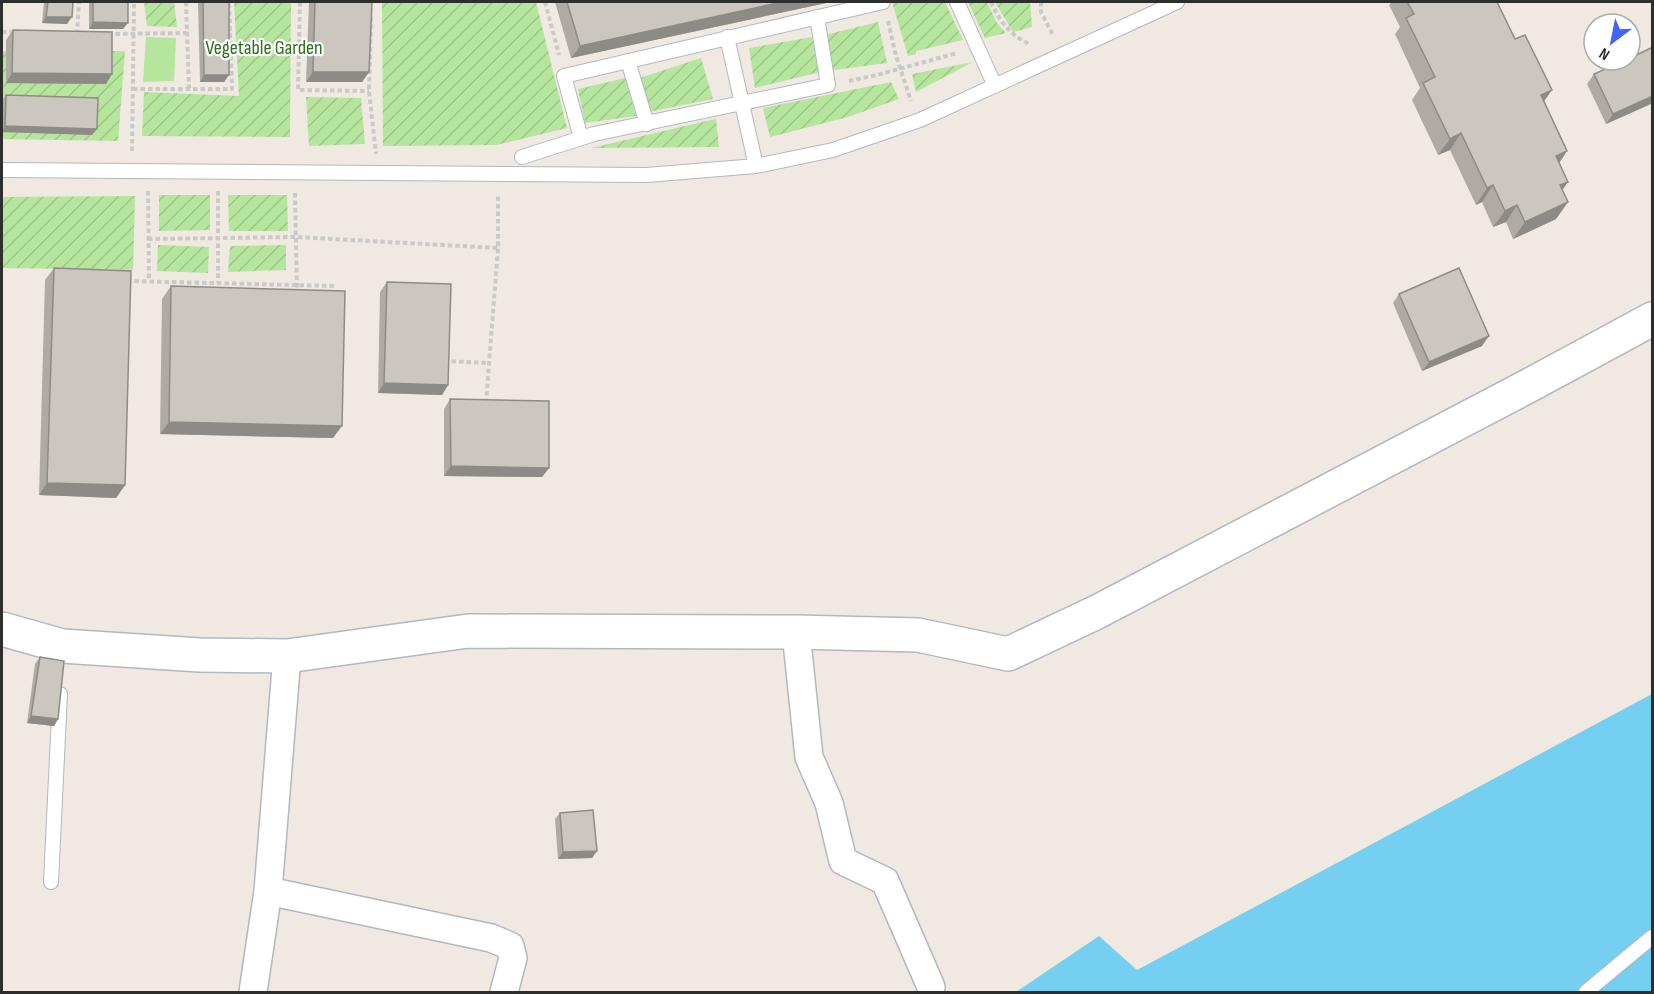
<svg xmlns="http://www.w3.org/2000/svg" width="1654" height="994" viewBox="0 0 1654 994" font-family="'Sofia Sans Condensed',sans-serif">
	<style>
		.grass { fill: #b6e59e }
		.garden { fill: url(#garden-furrows) }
		.water { fill: #75cff0 }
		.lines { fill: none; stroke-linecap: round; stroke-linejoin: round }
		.lane-casing { stroke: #b4b7c1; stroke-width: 16 }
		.street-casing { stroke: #b4b7c1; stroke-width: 30 }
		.secondary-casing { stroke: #b4b7c1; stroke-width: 36 }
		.path { stroke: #c9c9c9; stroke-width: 4; stroke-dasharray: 4.5 3; stroke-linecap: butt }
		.lane { stroke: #fff; stroke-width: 14 }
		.street { stroke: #fff; stroke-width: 27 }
		.secondary { stroke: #fff; stroke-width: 33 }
		.wall { fill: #afaba4 }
		.shaded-wall { fill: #8e8b86 }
		.building { fill: #cbc7bf; stroke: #8e8b86; stroke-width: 1.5 }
		.labels { text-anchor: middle; stroke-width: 4.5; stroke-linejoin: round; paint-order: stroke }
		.park-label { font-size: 20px; fill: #2c6e1b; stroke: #fff }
	</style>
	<defs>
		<pattern id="garden-furrows" width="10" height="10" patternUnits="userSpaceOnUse" patternTransform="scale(1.5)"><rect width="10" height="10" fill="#b6e59e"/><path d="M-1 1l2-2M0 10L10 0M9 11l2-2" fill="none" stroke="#9dc588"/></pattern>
	</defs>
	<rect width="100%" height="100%" fill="#efe9e1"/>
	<!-- grass -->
	<path class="grass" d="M146,37L176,38L174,81L143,82Z"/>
	<!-- garden -->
	<path class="garden" d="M144,2H174L177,27L147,26Z
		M234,2H291L290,137L142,136L144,92L239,96Z
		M382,2H536L567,128L496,145L383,146Z
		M892,2H945L963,40L916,51V54L908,56Z
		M968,2H987L997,23L1006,33L985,38Z
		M995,2H1030L1032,27L1013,32Z
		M878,22L887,63L834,70L825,35Z
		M812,37L820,72L755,88L749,48Z
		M2,51H125L118,141L2,139Z
		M701,58L713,99L648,112L640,78Z
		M973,62L916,92L912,74Z
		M625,78L636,116L585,123L578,89Z
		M891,82L899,99L848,117L770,137L763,108Z
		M306,97L361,98L365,144L309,146Z
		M716,119L719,147L591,148L715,119Z
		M159,195H210V230L159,231Z
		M228,195H287L288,231H229Z
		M135,196L133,270L2,268V197Z
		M158,245L209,247L208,273L157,271Z
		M286,245V270L228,272L230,246Z"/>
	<!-- water -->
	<path class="water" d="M1652,694V992H1016L1099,936L1137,970Z"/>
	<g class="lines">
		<defs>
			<path id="lane" d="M957,2L995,86
				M727,37L756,166
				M628,61L647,124
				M581,138L564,76L883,2
				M522,157L594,134L828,85L817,17
				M2,170L647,175L756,166L833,150L920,120L1177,2
				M51,882L60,694
				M1586,992L1652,937"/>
			<path id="street" d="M796,632L809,757L829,803L843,861L885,881L931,987
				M268,891L491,938L510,946L513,958L504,992
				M253,992L268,891L287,656"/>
			<path id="secondary" d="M2,629L62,646L200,655L287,656L468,631L796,632L918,635L1008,654L1097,612L1530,385L1652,319"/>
		</defs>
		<!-- lane casing -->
		<use href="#lane" class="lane-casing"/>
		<!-- street casing -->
		<use href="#street" class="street-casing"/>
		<!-- secondary casing -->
		<use href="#secondary" class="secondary-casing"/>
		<!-- path -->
		<path class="path" d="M186,2L189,88
			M300,2L298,90L369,91
			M545,2L559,55
			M991,2C1000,22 1010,35 1031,45
			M1041,2V12L1053,35
			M371,17L369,91L376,154
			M888,21L896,56L911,101
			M2,32H16
			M77,34L79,2
			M108,34L187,33
			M849,81L877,75L957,53
			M133,89H232L229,2
			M132,151L134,2
			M148,191L149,281
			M218,191V283
			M295,193L297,294
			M148,239L296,237L498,248
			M127,281L336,286
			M444,361L489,363
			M486,403L498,248V195"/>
		<!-- lane -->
		<use href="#lane" class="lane"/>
		<!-- street -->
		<use href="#street" class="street"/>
		<!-- secondary -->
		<use href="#secondary" class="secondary"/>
	</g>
	<!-- wall -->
	<path class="wall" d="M44,2H73L67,24L42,23Z
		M89,2H128L123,29H89Z
		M198,2H229V75L224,82H200Z
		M309,2H372L369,72L362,82H306Z
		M555,2H831L571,58Z
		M1392,2H1497L1567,151L1559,162L1568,182L1562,190L1568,202L1556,219L1513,239L1506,222L1493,227L1482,202L1476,205L1450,150L1438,155L1412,100L1420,88L1395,34L1400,27L1389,5Z
		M13,30L112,74L106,84L6,83V40Z
		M1594,74L1653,103L1606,124L1587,84Z
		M6,95L92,135L2,132V101Z
		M54,268L125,485L116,498L39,495L45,280Z
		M387,282L448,385L442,395L378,393L380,292Z
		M171,286L333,438L160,434L162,299Z
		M1399,294L1482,346L1422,371L1393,303Z
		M450,399L549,468L542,477L444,476V409Z
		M40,657L58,719L54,726L27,723L35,664Z
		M560,813L597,851L592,858L558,859L555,819Z"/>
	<!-- shaded-wall -->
	<path class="shaded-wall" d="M782,2H831L571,58L580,46Z
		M46,17H72L67,24L42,23Z
		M93,22L128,23L123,29H89Z
		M313,72H369L362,82H306Z
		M12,73L112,74L106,84L6,83Z
		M204,75H229L224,82H200Z
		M1552,90L1540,107L1541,95Z
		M1653,96V103L1606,124L1613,114Z
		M5,126L97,129L92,135L2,132Z
		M1461,133L1450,150L1438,155L1450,139Z
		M1567,151L1556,168V156Z
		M1568,182L1556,199L1560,185Z
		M1493,185L1482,202L1476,205L1487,188Z
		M1568,202L1556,219L1513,239L1525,222Z
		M1517,205L1506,222L1493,227L1505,211Z
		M1489,336L1482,346L1422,371L1429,362Z
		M384,383L448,385L442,395L378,393Z
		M169,422L342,426L333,438L160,434Z
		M451,466L549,468L542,477L444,476Z
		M47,483L125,485L116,498L39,495Z
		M31,716L58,719L54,726L27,723Z
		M597,851L592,858L558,859L563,852Z"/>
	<!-- building -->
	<path class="building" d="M48,2H73L72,17H46Z
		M93,2H128V23L93,22Z
		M203,2H229V75H204Z
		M315,2H372L369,72H313Z
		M567,2H782L580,46Z
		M1407,2H1497L1515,39L1525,35L1552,90L1541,95L1567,151L1556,156L1568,182L1560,185L1568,202L1525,222L1517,205L1505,211L1493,185L1487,188L1461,133L1450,139L1423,83L1435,77L1406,18L1414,14Z
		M13,30L112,32V74L12,73Z
		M1653,47V96L1613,114L1594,74L1625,60H1630V58Z
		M6,95L98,98L97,129L5,126Z
		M54,268L131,271L125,485L47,483Z
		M1459,268L1489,336L1429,362L1399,294Z
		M387,282L451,284L448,385L384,383Z
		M171,286L345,291L342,426L169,422Z
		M450,399L549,401V468L451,466Z
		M40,657L64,661L58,719L31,716Z
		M593,810L597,851L563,852L560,813Z"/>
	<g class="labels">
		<!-- park labels -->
		<g class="park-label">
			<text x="264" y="54">Vegetable Garden</text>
		</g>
	</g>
	<!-- border -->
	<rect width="1654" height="994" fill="none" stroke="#2e2e2e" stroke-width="6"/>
	<!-- north arrow -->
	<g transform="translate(1612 42) rotate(212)"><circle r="28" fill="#ffffff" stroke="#ababab" stroke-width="1.5"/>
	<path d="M0-4.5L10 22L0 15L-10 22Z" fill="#4264fb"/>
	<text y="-9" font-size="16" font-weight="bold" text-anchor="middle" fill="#2e2e2e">N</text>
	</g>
</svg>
